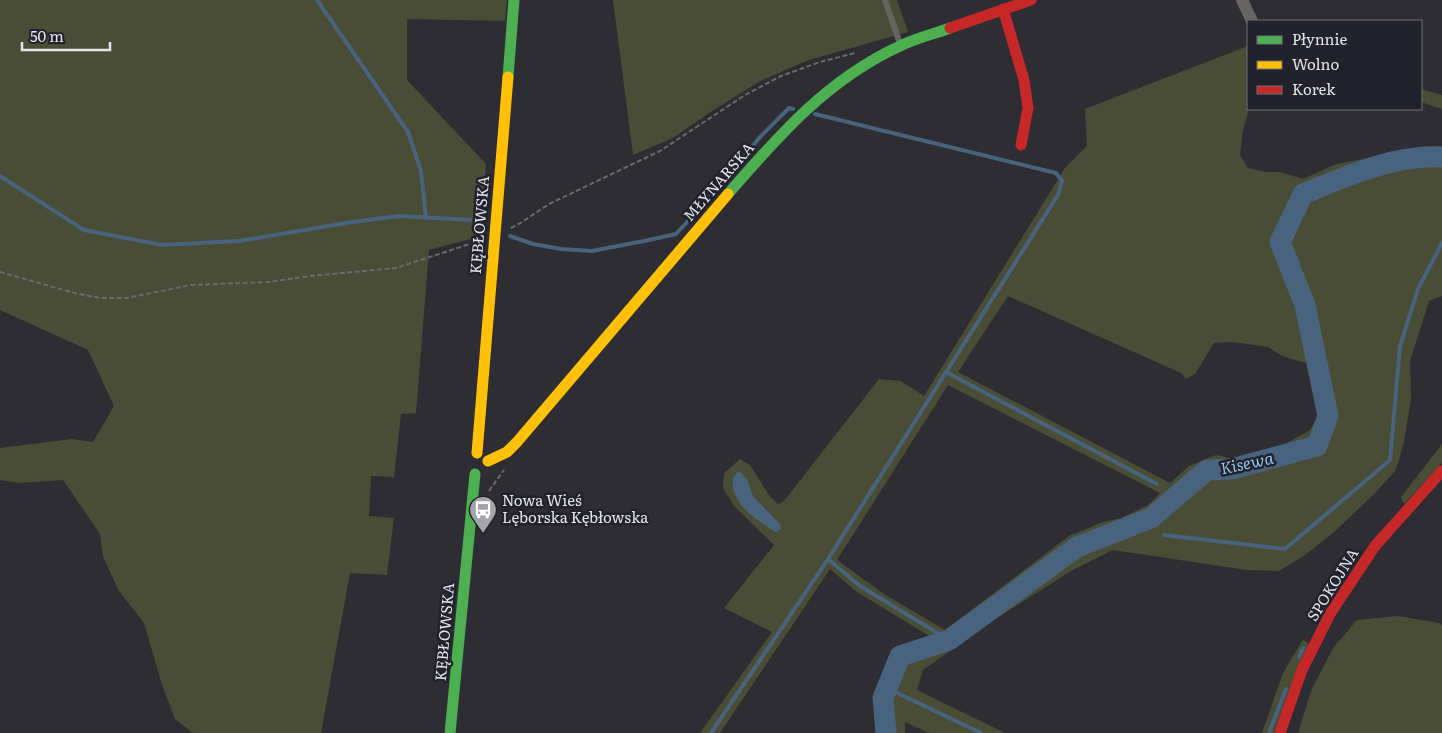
<svg xmlns="http://www.w3.org/2000/svg" width="1442" height="733" viewBox="0 0 1442 733" font-family="Literata,serif">
	<style>
		.green { fill: #4a4d35; fill-rule: evenodd }
		.water { fill: #47637d }
		.lines { fill: none; stroke-linecap: round; stroke-linejoin: round }
		.stream { stroke: #47637d; stroke-width: 4 }
		.river { stroke: #47637d; stroke-width: 21 }
		.path { stroke: #6b6a69; stroke-width: 2; stroke-dasharray: 5 2.5; stroke-linecap: butt }
		.lane { stroke: #666360; stroke-width: 6 }
		.street { stroke: #666360; stroke-width: 12 }
		.fast { stroke: #4caf50; stroke-width: 11 }
		.slow { stroke: #ffc107; stroke-width: 11 }
		.jam { stroke: #c62828; stroke-width: 11 }
		.labels { text-anchor: middle; stroke-width: 5; stroke-linejoin: round; paint-order: stroke }
		.street-label { font-size: 15px; fill: #e4e4eb; stroke: #21222b }
		.poi-label { font-size: 15px; fill: #e4e4eb; stroke: #21222b; text-anchor: start }
		.water-label { font-size: 16px; font-style: italic; fill: #91c5f5; stroke: #21222b }
	</style>
	<rect width="100%" height="100%" fill="#2d2d33"/>
	<!-- green -->
	<path class="green" d="M0,0H507L505,21L407,19V80L486,164L481,236L429,250L416,413L401,414L394,477L371,476L369,516L394,518L387,575L350,573L321,733H193L175,719L162,685L144,623L119,591L103,557L100,534L63,480L20,483L0,480V448L72,439L93,442L114,406L88,350L0,310Z
		M613,0H897L908,32L809,60L762,80L712,111L673,138L633,155Z
		M1248,46L1249,109L1243,130L1240,155L1248,168L1266,172H1280L1303,179L1336,164L1412,150L1442,147V296L1429,301L1410,361L1411,399L1404,442L1396,470L1373,495L1333,533L1305,555L1279,571L1247,570L1113,550L1071,571L989,623L923,670L917,690L1005,733H929L905,722V733H880L875,701L886,666L902,651L931,637L857,592L830,569L720,733H700L772,632L724,608L774,545L734,506L723,488L724,473L740,459L750,465L769,495L778,504L784,501L879,379L901,381L924,396L1065,168L1087,146L1085,109ZM1008,296L1181,373L1186,379L1195,374L1214,343L1234,342L1268,347L1282,356L1309,364L1318,417L1310,430L1283,445L1235,459L1216,455L1189,466L1170,483L958,372ZM948,385L1160,493L1148,505L1121,518L1103,522L1069,536L945,630L884,594L837,560Z
		M1421,89L1442,95V109L1421,102Z
		M1442,444V463L1404,504L1401,497Z
		M1398,616L1440,623L1442,626V733H1298L1311,691L1333,648L1357,620Z
		M1303,639L1310,645L1275,733H1262L1283,673Z"/>
	<!-- water -->
	<path class="water" d="M739,471L747,479L753,496L780,524L781,529L776,532C757,521 728,501 733,477Z"/>
	<g class="lines">
		<!-- stream -->
		<path class="stream" d="M317,0L408,132L421,171L426,218
			M0,176L84,230L162,245L239,241L352,222L399,216L473,220
			M727,178L760,137L789,108L793,109
			M510,236L533,244L561,249L592,251L644,241L676,234L718,189
			M946,372L1157,484
			M1164,535L1285,549L1390,460L1400,346L1418,289L1442,243
			M828,559L860,586L949,640
			M1299,657L1303,648
			M887,688L981,733
			M711,733L828,559L1058,195L1062,181L1056,173L815,114
			M1269,733L1286,689"/>
		<!-- river -->
		<path class="river" d="M886,733L883,698L900,656L949,640L1077,547L1151,518L1207,470L1232,469L1317,446L1328,416L1305,305L1280,242L1303,194C1347,176 1393,155 1442,157"/>
		<!-- path -->
		<path class="path" d="M511,228L522,222L549,204L660,151L745,95L781,76L820,62L855,53
			M0,272L78,294L101,298H127L191,285L269,282L310,276L396,268L479,241
			M489,491L504,470"/>
		<!-- lane -->
		<path class="lane" d="M885,0L900,44"/>
		<!-- street -->
		<path class="street" d="M1242,0L1252,21"/>
		<!-- fast -->
		<path class="fast" d="M508,77L514,0
			M728,194C779,135 828,79 900,46C916,38 934,34 950,28
			M450,733L475,474"/>
		<!-- slow -->
		<path class="slow" d="M477,453L508,77
			M488,461L507,452L517,442L728,194"/>
		<!-- jam -->
		<path class="jam" d="M1003,9L1024,80L1028,108L1021,145
			M950,28L1031,0
			M1280,733L1302,670L1330,614L1375,546L1442,471"/>
	</g>
	<!-- icons -->
	<defs>
		<symbol id="bus-pin" viewBox="-11 -11 22 30"><path d="M0 17L-7.5 6A9.5 9.5 0 1 1 7.5 6Z" fill="#a4a4ab" stroke="#21222b"/><path d="M-5-6H5V4H4V6H2V4H-2V6H-4V4H-5ZM-3.5-4V0h7V-4ZM-3.5 1.2v1.5H-2V1.2ZM2 1.2v1.5H3.5V1.2Z" fill="#fff"/></symbol>
	</defs>
	<g fill-rule="evenodd">
		<use href="#bus-pin" x="467" y="494" width="32" height="43"/>
	</g>
	<g class="labels">
		<!-- street labels -->
		<g class="street-label">
			<text transform="translate(719 182) rotate(-49)" y="5">MŁYNARSKA</text>
			<text transform="translate(480 225) rotate(-85)" y="5">KĘBŁOWSKA</text>
			<text transform="translate(1333 585) rotate(-58)" y="5">SPOKOJNA</text>
			<text transform="translate(445 632) rotate(-85)" y="5">KĘBŁOWSKA</text>
		</g>
		<!-- poi labels -->
		<g class="poi-label">
			<text x="502" y="506">Nowa Wieś<tspan x="502" dy="17">Lęborska Kębłowska</tspan></text>
		</g>
		<!-- water labels -->
		<g class="water-label">
			<text transform="translate(1247 463) rotate(-12)" y="6">Kisewa</text>
		</g>
	</g>
	<!-- legend -->
	<rect x="1247" y="20" width="175" height="90" fill="#21222b" stroke="#6f7078"/>
	<rect x="1257" y="36" width="25" height="8" fill="#4caf50" stroke="#6f7078"/>
	<text x="1292" y="45" font-size="15" fill="#e4e4eb">Płynnie</text>
	<rect x="1257" y="61" width="25" height="8" fill="#ffc107" stroke="#6f7078"/>
	<text x="1292" y="70" font-size="15" fill="#e4e4eb">Wolno</text>
	<rect x="1257" y="86" width="25" height="8" fill="#c62828" stroke="#6f7078"/>
	<text x="1292" y="95" font-size="15" fill="#e4e4eb">Korek</text>
	<!-- scale -->
	<path d="M22 42v8h88v-8" fill="none" stroke="#e4e4eb" stroke-width="2.5"/>
	<text x="30" y="42" font-size="15" fill="#e4e4eb" stroke="#21222b" stroke-width="4" paint-order="stroke">50 m</text>
</svg>
